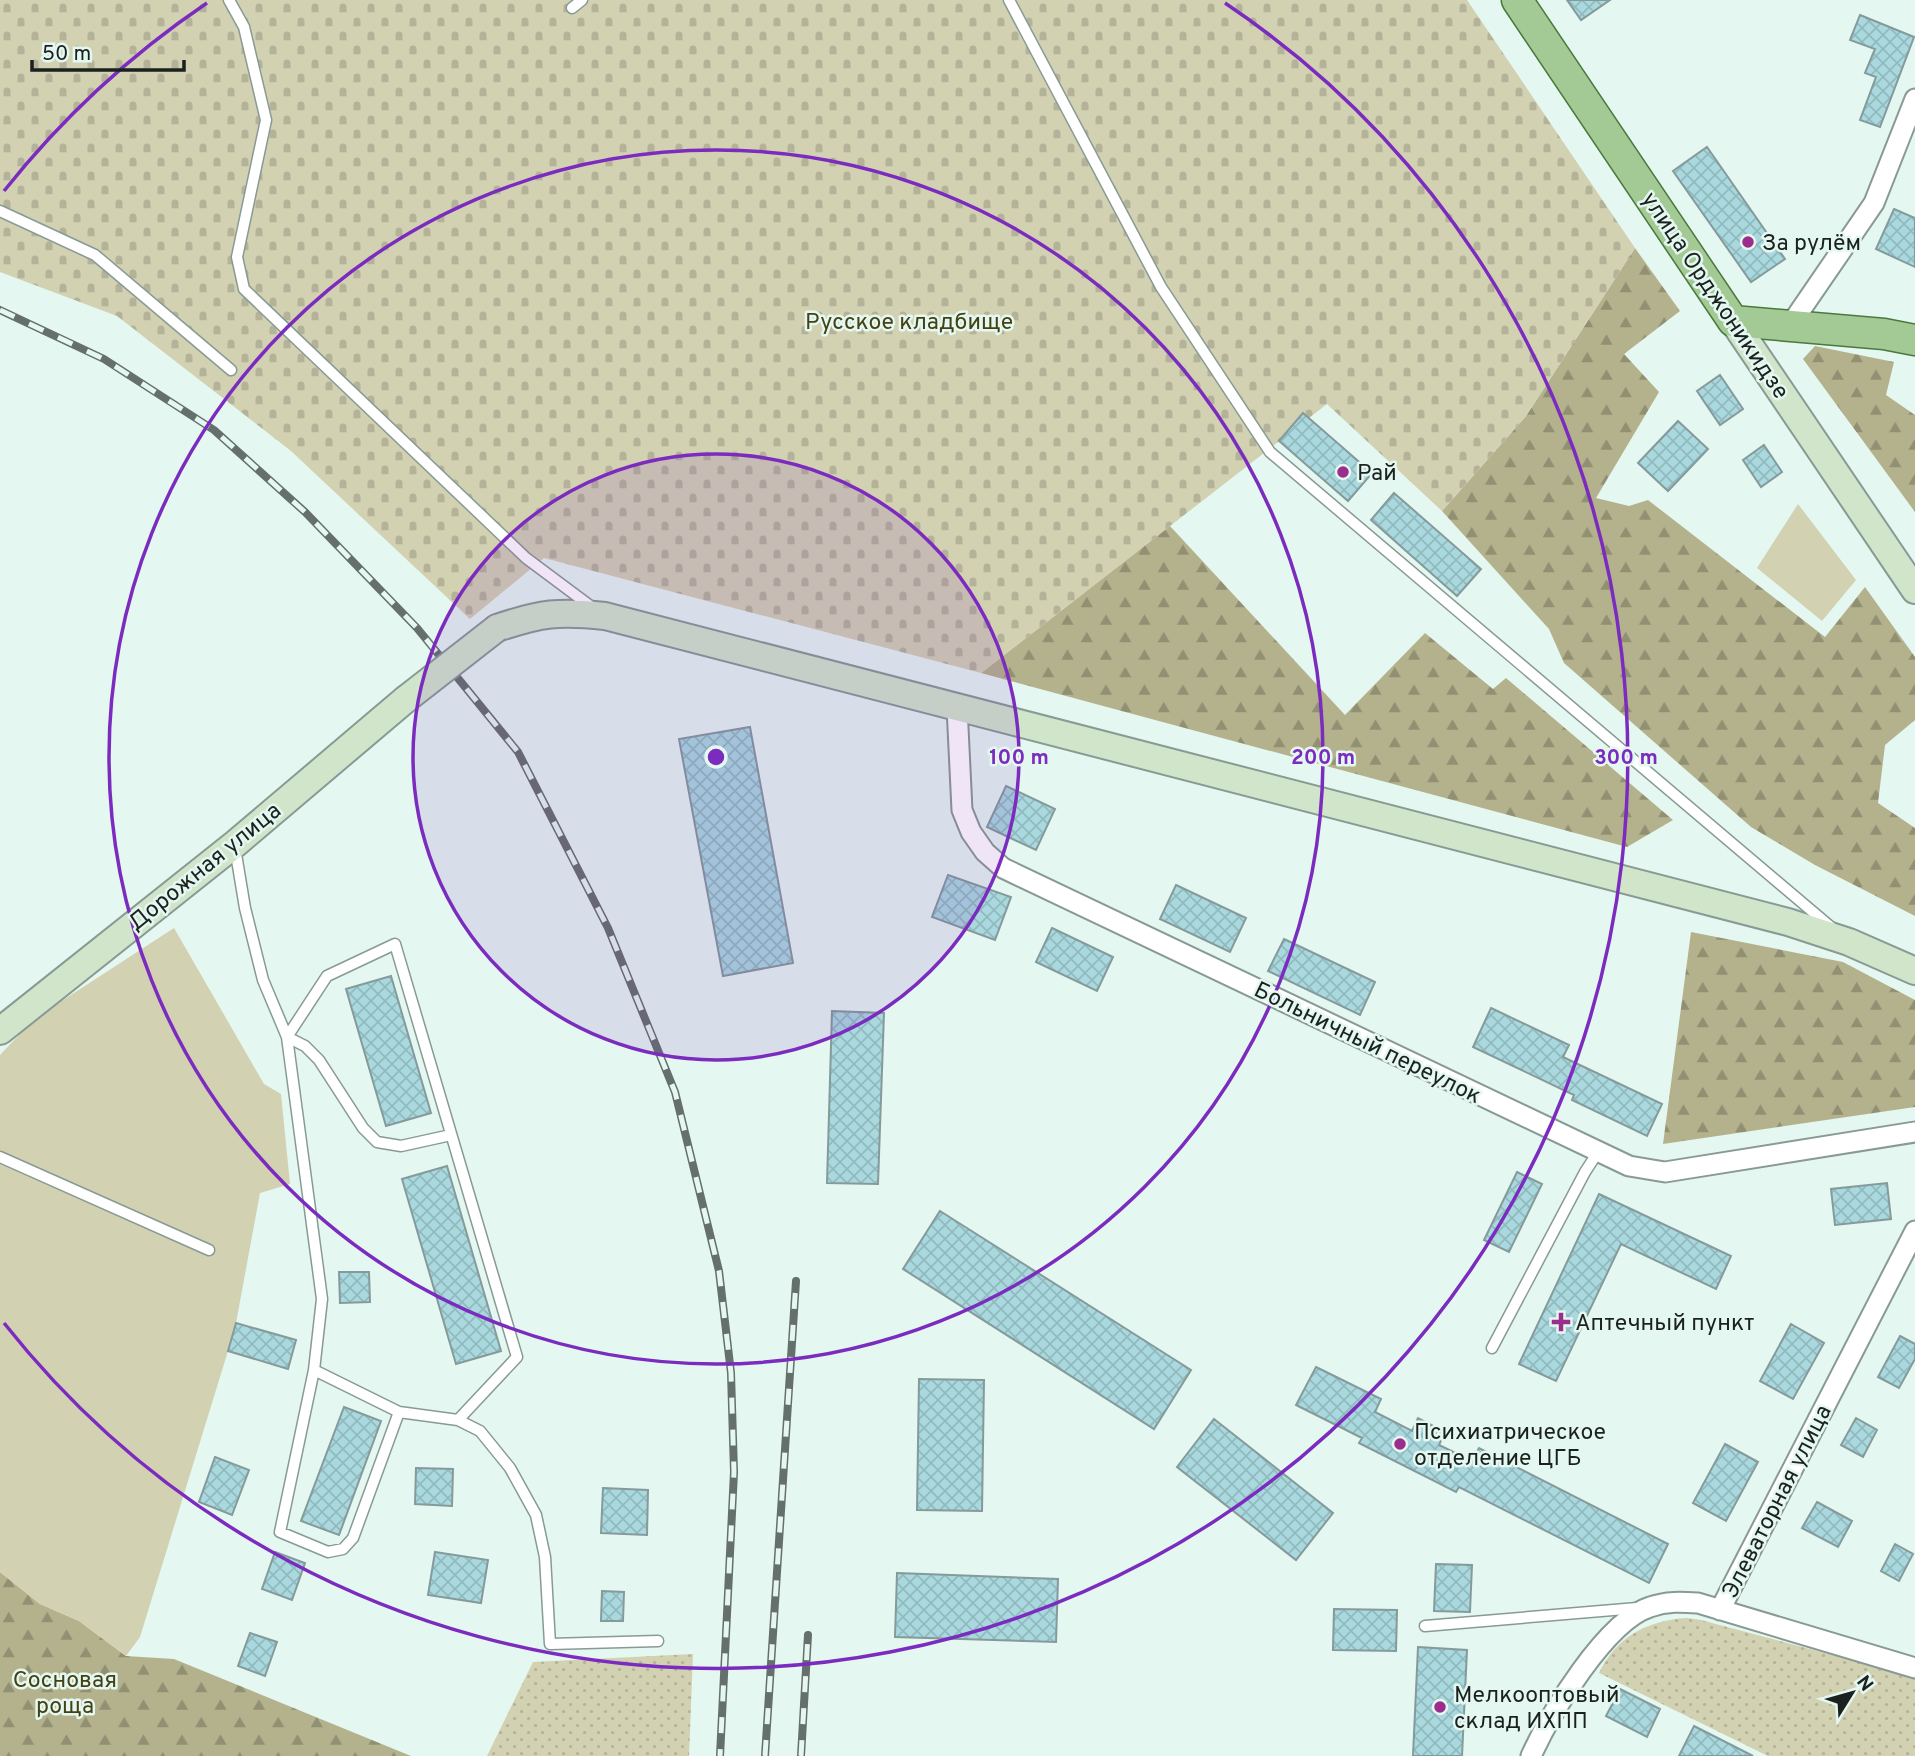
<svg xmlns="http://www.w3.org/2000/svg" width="1915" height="1756" viewBox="0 0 1915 1756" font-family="Overpass,sans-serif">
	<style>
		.grass { fill: url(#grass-dots) }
		.forest { fill: url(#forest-firs) }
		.cemetery { fill: url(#cemetery-stones) }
		.garden { fill: #d2d1b2 }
		.building { fill: url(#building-cross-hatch); stroke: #859a9b; stroke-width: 2 }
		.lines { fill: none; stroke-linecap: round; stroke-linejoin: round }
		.lane-casing { stroke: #889a93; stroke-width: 13 }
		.street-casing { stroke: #889a93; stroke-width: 23 }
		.secondary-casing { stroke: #889a93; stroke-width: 30 }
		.primary-casing { stroke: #4b783d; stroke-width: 33 }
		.lane { stroke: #fff; stroke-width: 10 }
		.street { stroke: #fff; stroke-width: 19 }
		.secondary { stroke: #d1e5ca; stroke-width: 26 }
		.primary { stroke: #a3ca95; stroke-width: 30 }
		.rail-casing { stroke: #65706c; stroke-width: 8 }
		.rail { stroke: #e4f7f0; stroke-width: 5; stroke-dasharray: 16; stroke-linecap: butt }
		.secondary-bridge-casing { stroke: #889a93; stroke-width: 30; stroke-linecap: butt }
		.secondary-bridge { stroke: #d1e5ca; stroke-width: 26 }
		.ring { fill: none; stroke: #7b2cbf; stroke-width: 3.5 }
		.poi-dot { fill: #9b2d8d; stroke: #e4f7f0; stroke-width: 2.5 }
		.labels { text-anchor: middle; stroke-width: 5; stroke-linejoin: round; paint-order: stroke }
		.poi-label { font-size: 23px; fill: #1a211e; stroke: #e4f7f0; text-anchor: start }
		.street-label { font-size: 23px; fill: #1a211e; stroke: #e4f7f0 }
		.park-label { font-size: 23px; fill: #444113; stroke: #e4f7f0 }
		.centre { fill: #7b2cbf; stroke: #e4f7f0; stroke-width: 3.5 }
		.ring-label { font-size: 21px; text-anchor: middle; font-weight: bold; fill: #7b2cbf; stroke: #e4f7f0; stroke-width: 5; stroke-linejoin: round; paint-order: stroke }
	</style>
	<defs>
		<pattern id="grass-dots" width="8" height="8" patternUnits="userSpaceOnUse" patternTransform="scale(1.75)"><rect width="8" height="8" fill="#d2d1b2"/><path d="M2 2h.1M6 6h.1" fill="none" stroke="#b4b399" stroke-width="1.8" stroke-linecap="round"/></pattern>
		<pattern id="forest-firs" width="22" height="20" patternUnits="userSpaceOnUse" patternTransform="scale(1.75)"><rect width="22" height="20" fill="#b4b28d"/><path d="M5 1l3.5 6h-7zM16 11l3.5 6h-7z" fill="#929073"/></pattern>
		<pattern id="cemetery-stones" width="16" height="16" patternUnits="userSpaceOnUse" patternTransform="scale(1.75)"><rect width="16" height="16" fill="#d2d1b2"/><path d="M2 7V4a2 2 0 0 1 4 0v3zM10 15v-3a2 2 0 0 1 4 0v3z" fill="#b4b399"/></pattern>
		<pattern id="building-cross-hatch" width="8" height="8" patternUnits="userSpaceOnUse" patternTransform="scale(1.75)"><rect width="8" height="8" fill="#a9d9de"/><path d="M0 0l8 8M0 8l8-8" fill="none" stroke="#91babe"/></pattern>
	</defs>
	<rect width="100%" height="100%" fill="#e4f7f0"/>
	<!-- grass -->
	<path class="grass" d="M1687,1618L1701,1620L1915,1677V1756H1768L1599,1673C1616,1637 1648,1620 1687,1618Z
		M693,1654L689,1756H487L533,1662Z"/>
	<!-- forest -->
	<path class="forest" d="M1635,248L1680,311L1624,354L1659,392L1596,498L1629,506L1648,500L1825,637L1865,587L1915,657V720L1885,745L1878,803L1915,828V916L1815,865L1751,827L1564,663L1549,629L1442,511L1526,416Z
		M1815,346L1894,362L1886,395L1915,415V512L1803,359Z
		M1170,526L1345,715L1425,633L1493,689L1506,678L1673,820L1627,847L981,673Z
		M1691,932L1843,962L1915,1000V1107L1663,1144Z
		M0,1572L40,1604L79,1621L126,1656L174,1659L411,1756H0Z"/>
	<!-- cemetery -->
	<path class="cemetery" d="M0,0H1467L1635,248L1526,416L1442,511L1327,404L981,673L544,558L470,619L291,451L117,316L0,272Z"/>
	<!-- garden -->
	<path class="garden" d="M1798,504L1856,580L1822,621L1757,568Z
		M174,928L264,1084L281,1094L290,1184L260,1193L236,1323L228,1351L140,1637L126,1656L79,1621L40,1604L0,1572V1055L34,1019Z"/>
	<!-- building -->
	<path class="building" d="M1567,0H1610L1581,20Z
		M1860,15L1914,37L1880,127L1860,120L1876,77L1865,73L1875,49L1850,40Z
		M1707,147L1785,259L1751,282L1673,171Z
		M1894,209L1915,218V267L1876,249Z
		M1720,375L1743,409L1720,425L1697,391Z
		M1303,413L1372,473L1348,501L1279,441Z
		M1678,421L1708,449L1668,491L1638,463Z
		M1764,445L1782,472L1761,487L1743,460Z
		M1394,493L1481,569L1457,596L1371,520Z
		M750,727L793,963L723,976L679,739Z
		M1006,786L1055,809L1036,850L987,827Z
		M948,875L1011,897L995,940L932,917Z
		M1176,885L1246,918L1230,952L1160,919Z
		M1052,928L1113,957L1097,991L1036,962Z
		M1284,939L1375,982L1360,1015L1268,971Z
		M391,976L431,1113L386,1126L346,989Z
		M1491,1008L1569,1045L1563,1057L1662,1104L1647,1136L1572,1100L1574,1095L1473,1047Z
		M832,1011L884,1013L878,1184L827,1183Z
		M447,1166L501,1351L456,1364L402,1179Z
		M1517,1172L1542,1184L1509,1252L1484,1240Z
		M1887,1183L1891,1219L1835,1225L1831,1189Z
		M1599,1194L1731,1256L1716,1289L1621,1244L1556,1381L1519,1364Z
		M940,1211L1191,1370L1154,1429L903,1269Z
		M339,1272H369L370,1302L340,1303Z
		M236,1323L296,1340L288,1369L228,1351Z
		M1791,1324L1824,1343L1793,1399L1760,1381Z
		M1900,1336L1915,1344V1359L1899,1388L1878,1377Z
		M1316,1367L1381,1399L1375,1412L1412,1431L1418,1418L1445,1432L1439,1445L1472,1461L1479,1448L1668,1544L1649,1583L1459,1487L1456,1492L1359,1443L1362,1438L1296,1405Z
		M919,1379L984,1380L982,1511L917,1510Z
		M344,1407L381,1421L339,1535L301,1521Z
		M1856,1418L1877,1430L1863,1457L1841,1445Z
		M1214,1419L1333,1513L1296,1560L1177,1467Z
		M1725,1444L1758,1462L1726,1521L1693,1503Z
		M215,1457L249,1470L232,1515L199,1502Z
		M416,1468L453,1469L452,1506L415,1504Z
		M603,1488L648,1490L647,1535L601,1533Z
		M1817,1502L1852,1521L1838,1547L1802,1528Z
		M1895,1544L1913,1554L1899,1581L1881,1571Z
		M275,1552L305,1563L292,1600L262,1589Z
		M435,1552L488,1560L481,1603L428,1595Z
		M1436,1564L1472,1565L1470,1612L1434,1611Z
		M897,1573L1058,1579L1056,1642L895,1637Z
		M602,1591L624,1592L623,1621H601Z
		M1334,1609L1397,1610L1396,1651L1333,1650Z
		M250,1633L277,1642L265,1676L238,1666Z
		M1418,1647L1467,1650L1462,1756H1413Z
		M1620,1689L1660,1709L1647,1737L1606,1716Z
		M1694,1726L1753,1756H1679Z"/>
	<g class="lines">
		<defs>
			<path id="lane" d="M229,0L244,27L266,120L237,257L244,289L526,558L593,608
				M1009,0L1161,287L1270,452L1832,928
				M572,8L582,0
				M0,211L95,255L231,370
				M235,848L245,908L263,980L287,1037L322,1299L314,1370L280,1532L328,1552L343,1549L353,1538L399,1412
				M451,1135L401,1146L377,1142L363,1128L319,1060L305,1046L287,1037L327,976L395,944L517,1357L458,1420
				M0,1157L209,1250
				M1492,1348L1585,1172L1598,1152
				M314,1370L399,1412L458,1420L480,1431L510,1468L536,1515L545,1557L550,1644L658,1641
				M1425,1626L1637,1608"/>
			<path id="street" d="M1791,324L1874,203L1915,99
				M957,707L962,810L971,832L985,852L1003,868L1629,1166L1665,1172L1915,1132
				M1720,1610L1915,1231
				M1531,1756C1550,1714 1606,1621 1650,1607C1667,1601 1682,1602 1698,1603L1915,1668"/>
			<path id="secondary" d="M1733,321L1915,590
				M497,628C541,613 559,611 605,616L1788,922L1849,942L1915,971
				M0,1031L235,844L406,699"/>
			<path id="primary" d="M1517,0L1733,321L1884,334L1915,340"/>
		</defs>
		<!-- lane casing -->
		<use href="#lane" class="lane-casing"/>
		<!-- street casing -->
		<use href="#street" class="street-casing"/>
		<!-- secondary casing -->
		<use href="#secondary" class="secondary-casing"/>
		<!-- primary casing -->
		<use href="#primary" class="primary-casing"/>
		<!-- lane -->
		<use href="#lane" class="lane"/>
		<!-- street -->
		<use href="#street" class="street"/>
		<!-- secondary -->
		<use href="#secondary" class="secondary"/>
		<!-- primary -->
		<use href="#primary" class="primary"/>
		<defs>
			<path id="rail" d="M0,310L104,359L214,430L305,512L417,628L518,752L608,928L675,1092L719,1271L731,1373L734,1472L720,1756
				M765,1756L796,1281
				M801,1756L808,1635"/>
		</defs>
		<!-- rail casing -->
		<use href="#rail" class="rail-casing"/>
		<!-- rail -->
		<use href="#rail" class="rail"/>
		<defs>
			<path id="secondary-bridge" d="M406,699L497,628"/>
		</defs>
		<!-- secondary-bridge casing -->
		<use href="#secondary-bridge" class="secondary-bridge-casing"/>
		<!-- secondary-bridge -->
		<use href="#secondary-bridge" class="secondary-bridge"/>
	</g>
	<!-- distance rings -->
	<circle cx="716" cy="757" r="303" fill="#7b2cbf" fill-opacity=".12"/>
	<g class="ring">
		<circle cx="716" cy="757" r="303"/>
		<circle cx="716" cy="757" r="607"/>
		<path d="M4 191A910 910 0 0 1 207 3M1225 3A910 910 0 1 1 4 1323"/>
	</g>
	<!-- markers -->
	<g class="poi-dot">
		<circle cx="1748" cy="242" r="7"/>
		<circle cx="1343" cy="472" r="7"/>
		<path d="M1557.5 1311.5h7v7h7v7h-7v7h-7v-7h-7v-7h7z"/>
		<circle cx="1400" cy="1444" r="7"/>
		<circle cx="1440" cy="1707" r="7"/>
	</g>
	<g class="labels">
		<!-- poi labels -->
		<g class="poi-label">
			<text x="1762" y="250">За рулём</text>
			<text x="1357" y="480">Рай</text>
			<text x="1575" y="1330">Аптечный пункт</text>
			<text x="1414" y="1439">Психиатрическое<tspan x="1414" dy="26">отделение ЦГБ</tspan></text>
			<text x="1454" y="1702">Мелкооптовый<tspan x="1454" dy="26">склад ИХПП</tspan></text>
		</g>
		<!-- street labels -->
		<g class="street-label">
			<text transform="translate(1716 295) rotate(56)" y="8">улица Орджоникидзе</text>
			<text transform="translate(204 866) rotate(-39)" y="8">Дорожная улица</text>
			<text transform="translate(1368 1042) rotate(26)" y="8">Больничный переулок</text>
			<text transform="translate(1776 1501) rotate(-63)" y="8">Элеваторная улица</text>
		</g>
		<!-- park labels -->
		<g class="park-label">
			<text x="909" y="329">Русское кладбище</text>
			<text x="65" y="1687">Сосновая<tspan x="65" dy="26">роща</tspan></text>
		</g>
	</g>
	<circle cx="716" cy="757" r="10" class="centre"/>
	<g class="ring-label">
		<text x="1019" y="764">100 m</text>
		<text x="1323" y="764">200 m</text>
		<text x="1626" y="764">300 m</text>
	</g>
	<!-- north arrow -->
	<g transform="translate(1852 1693) rotate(53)" stroke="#e4f7f0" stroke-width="5" paint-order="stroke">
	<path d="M0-5L12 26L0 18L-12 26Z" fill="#1a211e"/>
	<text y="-10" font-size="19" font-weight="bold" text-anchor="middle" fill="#1a211e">N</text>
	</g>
	<!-- scale -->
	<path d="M32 60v10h152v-10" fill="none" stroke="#1a211e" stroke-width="3.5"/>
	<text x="42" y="60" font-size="21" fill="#1a211e" stroke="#e4f7f0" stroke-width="5" paint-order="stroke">50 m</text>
</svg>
